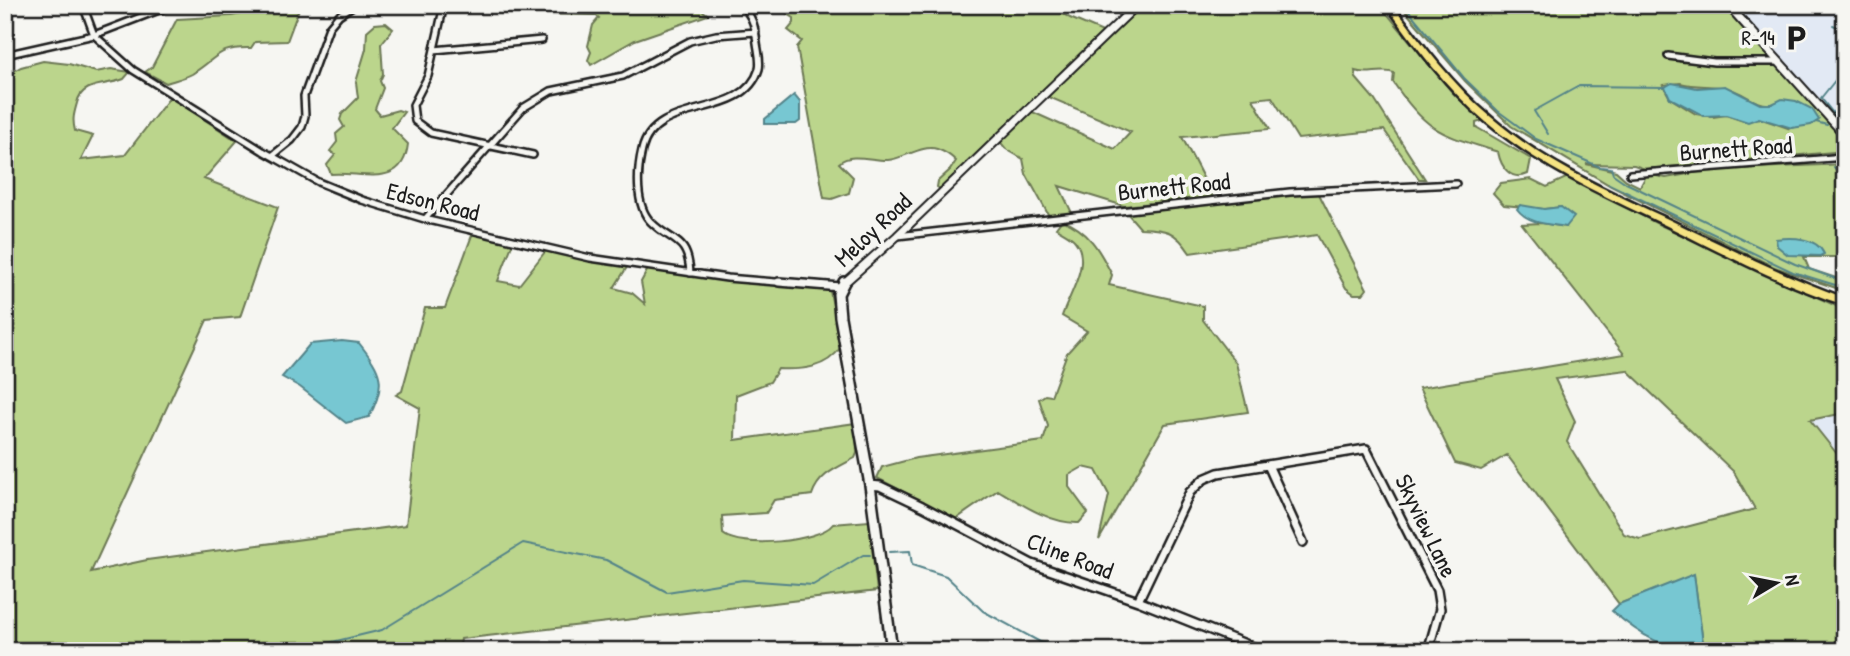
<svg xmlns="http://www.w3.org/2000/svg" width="1850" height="656" viewBox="0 0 1850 656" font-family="'Patrick Hand',sans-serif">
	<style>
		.built { fill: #e2e9f4 }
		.green { fill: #bbd58c; stroke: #6c7854; stroke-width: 2; fill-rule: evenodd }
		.water { fill: #77c7d2; stroke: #538389; stroke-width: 2 }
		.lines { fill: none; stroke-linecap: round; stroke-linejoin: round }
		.stream { stroke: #538389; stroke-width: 2 }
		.minor-far1-casing { stroke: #1c1c1c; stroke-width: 10 }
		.minor-casing { stroke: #1c1c1c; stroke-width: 12 }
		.tertiary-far1-casing { stroke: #1c1c1c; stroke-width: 11 }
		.tertiary-casing { stroke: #1c1c1c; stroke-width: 14 }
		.secondary-casing { stroke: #1c1c1c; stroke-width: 11 }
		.primary-casing { stroke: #1c1c1c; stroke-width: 5 }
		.minor-far1 { stroke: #f6f6f2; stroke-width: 5 }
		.minor { stroke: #f6f6f2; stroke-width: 7 }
		.tertiary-far1 { stroke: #f6f6f2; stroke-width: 7 }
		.tertiary { stroke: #f6f6f2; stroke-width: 9 }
		.secondary { stroke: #f6f6f2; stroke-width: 7 }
		.primary { fill: #f5e382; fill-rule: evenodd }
		.labels { text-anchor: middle; stroke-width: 7; stroke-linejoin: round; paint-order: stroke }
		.far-poi-label { font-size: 21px; fill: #1c1c1c; stroke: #f6f6f2; text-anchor: end }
		.street-label { font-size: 24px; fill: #1c1c1c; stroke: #f6f6f2 }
	</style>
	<rect width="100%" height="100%" fill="#f6f6f2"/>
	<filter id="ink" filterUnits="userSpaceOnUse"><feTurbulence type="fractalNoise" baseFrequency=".0143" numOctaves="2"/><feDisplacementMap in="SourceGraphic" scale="14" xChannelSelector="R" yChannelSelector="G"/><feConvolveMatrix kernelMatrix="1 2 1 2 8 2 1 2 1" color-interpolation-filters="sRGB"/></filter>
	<g filter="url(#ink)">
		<!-- built -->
		<path class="built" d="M1732,5H1845V130Z
			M1845,413V464L1810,420Z"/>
		<!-- green -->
		<path class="green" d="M292,5L299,9L287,41L255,42L251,48C217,47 219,57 192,74C185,78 174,80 166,83L145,72L152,67L177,19L231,16Z
			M602,5H696L708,15L635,40L591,65L588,60L591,52L588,46L593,25L599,18L595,15L542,14L592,11Z
			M782,5H1049L1070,18L1103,32L940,189L937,187L938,181L950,170L956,161C951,156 943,151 937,149C923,144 903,159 888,160C873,161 851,152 839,163L853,177L849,193L832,199L824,198L797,47L802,41L788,30L794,23V18L786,13Z
			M1137,5H1380L1452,92L1482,121L1476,123V127L1531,159L1528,174C1511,182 1501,167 1498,152C1442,134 1428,134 1393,82L1394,73C1381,68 1368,76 1355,71L1356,78L1374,99L1425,179H1419L1384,130L1298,139L1272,97L1253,99L1270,129L1182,137L1213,197L1124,206L1059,186L1073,215L1049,216L1026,174L1023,159L1006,149L997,138L1028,110L1115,149L1131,132L1044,95Z
			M1400,5H1722L1771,59L1711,58L1677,54L1680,62L1777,66L1845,139V151L1645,169L1634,165L1586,164L1616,171L1626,180L1640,187L1647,174L1666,178L1710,170L1845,164V257H1804L1809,269L1845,281V291L1774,267L1653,207L1611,186L1511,126L1465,81ZM1680,83C1697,88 1713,84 1730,89C1745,93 1756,106 1772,104L1788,128L1759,118L1743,121L1726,115L1713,117L1696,114L1670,98L1663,85Z
			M386,23L393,29L381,44L383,74L380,81L383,88L375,109L380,115L398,110L404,112L392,128L408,144C403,190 361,171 331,174L327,165L335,155L330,151L337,142L336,134L344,127L340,120L342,114L358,98L356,82L366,49L367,31L375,24Z
			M43,61L69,64L96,72L111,69L130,72L124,79C108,86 82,81 77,103C74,114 72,119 75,131L93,136L81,160L125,155L170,97L237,141L204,179L278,207L240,317L207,320L91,572L147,560L406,525L420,408L396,395L402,391L425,308H445L474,230L514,240L498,281L519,285L548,248L629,264L614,288L632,293L645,304L641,282L649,267L823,288L830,291L841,347C826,369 802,370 778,369L770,382L736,395L735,440L856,423L857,453L855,458C837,468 819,474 812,495L774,500L766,513L722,516L723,534C740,549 819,542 833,524L869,521L877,591L461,639L459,651H5V76L21,67Z
			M1568,177L1658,224L1845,310V413L1810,420L1845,464V651H1704L1694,575L1619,604L1507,455L1481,470L1455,463L1419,388L1624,354L1522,224L1541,223L1566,227L1561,207L1544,209L1504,205L1493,193L1501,183L1531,179L1547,187ZM1627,370L1734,472L1755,509L1640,539L1624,534L1567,442L1575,421L1555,379Z
			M1317,190L1367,289L1363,294H1354L1346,288L1317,235L1190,253C1175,230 1166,229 1140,228L1127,213Z
			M1062,220C1089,231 1099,249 1112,275L1109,285L1203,306V320L1236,363L1248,412L1165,424L1099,540L1109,495L1096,470L1083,467L1069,475V487L1088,513L1079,523C1051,524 1021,504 998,490L956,519L877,478L882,467L916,458L1043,441L1048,426L1039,399L1045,395L1051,396L1067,353L1087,331L1062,316C1069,295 1092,262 1075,241C1071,236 1062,232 1056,228Z"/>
		<!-- water -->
		<path class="water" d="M1672,83L1697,88L1725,86L1760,104H1772L1782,99L1796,101L1812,109L1819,120L1811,125L1792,128L1759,118L1748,122L1726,115L1704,116L1670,98L1665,87Z
			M794,95L800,102V121L796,124H765V119Z
			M1520,205L1544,209L1561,207L1574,217L1566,227C1549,224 1528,224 1517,209Z
			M1776,239C1792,237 1817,237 1824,254L1820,256L1788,255L1777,246Z
			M342,341L359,343C382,372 387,383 369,417L346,423L300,387L282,377L310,344Z
			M1694,574L1704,651C1666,651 1641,636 1612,611L1619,604Z"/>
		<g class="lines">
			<!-- stream -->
			<path class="stream" d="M1404,5L1464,78L1498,111L1536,139L1600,167L1611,168L1613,174L1626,183L1795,264L1845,282
				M1833,25L1845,30
				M1816,122L1827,125
				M1841,123L1821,98L1845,68
				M1548,134L1534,111L1579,86L1665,87
				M1845,164L1834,168L1845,180
				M1609,184L1793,272L1845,288
				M889,552L910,551L912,565L946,576L983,611L1040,642L1071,651
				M295,651L382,630L523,543L606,560L667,592L743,580L813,585L863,555H870"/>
			<defs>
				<path id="minor-far1" d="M83,5L94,35L133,70L263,151L318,182L362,200L428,220L590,258L727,278L801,284
					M444,5L428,76L413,105L415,121L431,133L533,155
					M434,50L542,40
					M5,55L94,35L172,5
					M1668,56L1714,62H1780
					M272,156L292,140L302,127L305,116L304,96L329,27L339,15L354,5
					M1630,174L1845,157
					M425,219L523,108L551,91L623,76L690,41L716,35L756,32
					M897,236L1290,192L1456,184
					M690,273C688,237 672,243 651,222C635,206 637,171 642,150C655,95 743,122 759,69C761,61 758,51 757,43C755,27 753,16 741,5"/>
				<path id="minor" d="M779,282L840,287
					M1268,465L1303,542
					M870,485L880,486L922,506L1032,564L1138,601L1263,651
					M1138,601L1190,492L1204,479L1218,473L1366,449L1437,590L1440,609L1428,651"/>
				<path id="tertiary-far1" d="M843,284L897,236L1137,5"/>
				<path id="tertiary" d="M844,282L838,294L840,317L870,485L892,651"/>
				<path id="secondary" d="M1728,5L1845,135"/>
				<path id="primary" d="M1386,5H1393C1423,45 1453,85 1491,117C1543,162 1608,191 1670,220C1728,248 1785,276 1845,298V305C1782,285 1724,254 1665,225C1603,195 1539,167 1486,122C1447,89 1416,47 1386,5Z"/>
			</defs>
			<!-- minor-far1 casing -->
			<use href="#minor-far1" class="minor-far1-casing"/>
			<!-- minor casing -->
			<use href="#minor" class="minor-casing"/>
			<!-- tertiary-far1 casing -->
			<use href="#tertiary-far1" class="tertiary-far1-casing"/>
			<!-- tertiary casing -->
			<use href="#tertiary" class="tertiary-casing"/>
			<!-- secondary casing -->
			<use href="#secondary" class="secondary-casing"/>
			<!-- primary casing -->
			<use href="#primary" class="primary-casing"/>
			<!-- minor-far1 -->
			<use href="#minor-far1" class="minor-far1"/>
			<!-- minor -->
			<use href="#minor" class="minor"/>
			<!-- tertiary-far1 -->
			<use href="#tertiary-far1" class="tertiary-far1"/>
			<!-- tertiary -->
			<use href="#tertiary" class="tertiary"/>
			<!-- secondary -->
			<use href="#secondary" class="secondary"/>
			<!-- primary -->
			<use href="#primary" class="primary"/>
		</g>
	</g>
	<!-- icons -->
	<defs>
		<symbol id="parking-bare" viewBox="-9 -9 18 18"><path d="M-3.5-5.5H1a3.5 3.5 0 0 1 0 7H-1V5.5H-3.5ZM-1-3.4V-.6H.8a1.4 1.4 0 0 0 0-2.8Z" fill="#1c1c1c" stroke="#f6f6f2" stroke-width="2.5" paint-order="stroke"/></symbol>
	</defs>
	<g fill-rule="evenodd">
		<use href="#parking-bare" x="1777" y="19" width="38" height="38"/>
	</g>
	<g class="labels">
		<!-- far-poi labels -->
		<g class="far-poi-label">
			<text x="1775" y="45">R-14</text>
		</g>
		<!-- street labels -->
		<g class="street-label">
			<text transform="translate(1736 149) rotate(-4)" y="8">Burnett Road</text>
			<text transform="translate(1174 187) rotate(-6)" y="8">Burnett Road</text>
			<text transform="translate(433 202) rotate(14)" y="8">Edson Road</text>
			<text transform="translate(873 230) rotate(-43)" y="8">Meloy Road</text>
			<text transform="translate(1426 526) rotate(64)" y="8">Skyview Lane</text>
			<text transform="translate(1070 556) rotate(21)" y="8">Cline Road</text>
		</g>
	</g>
	<!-- margin -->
	<rect width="1850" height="656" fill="none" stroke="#f6f6f2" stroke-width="28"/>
	<rect x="14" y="14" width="1822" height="628" fill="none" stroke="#1c1c1c" stroke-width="2.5" filter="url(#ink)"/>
	<!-- north arrow -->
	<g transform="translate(1776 583) rotate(80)" stroke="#f6f6f2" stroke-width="5" paint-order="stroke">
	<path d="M0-5L12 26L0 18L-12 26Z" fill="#1c1c1c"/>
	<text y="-10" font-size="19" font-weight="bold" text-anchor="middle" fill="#1c1c1c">N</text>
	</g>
</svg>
